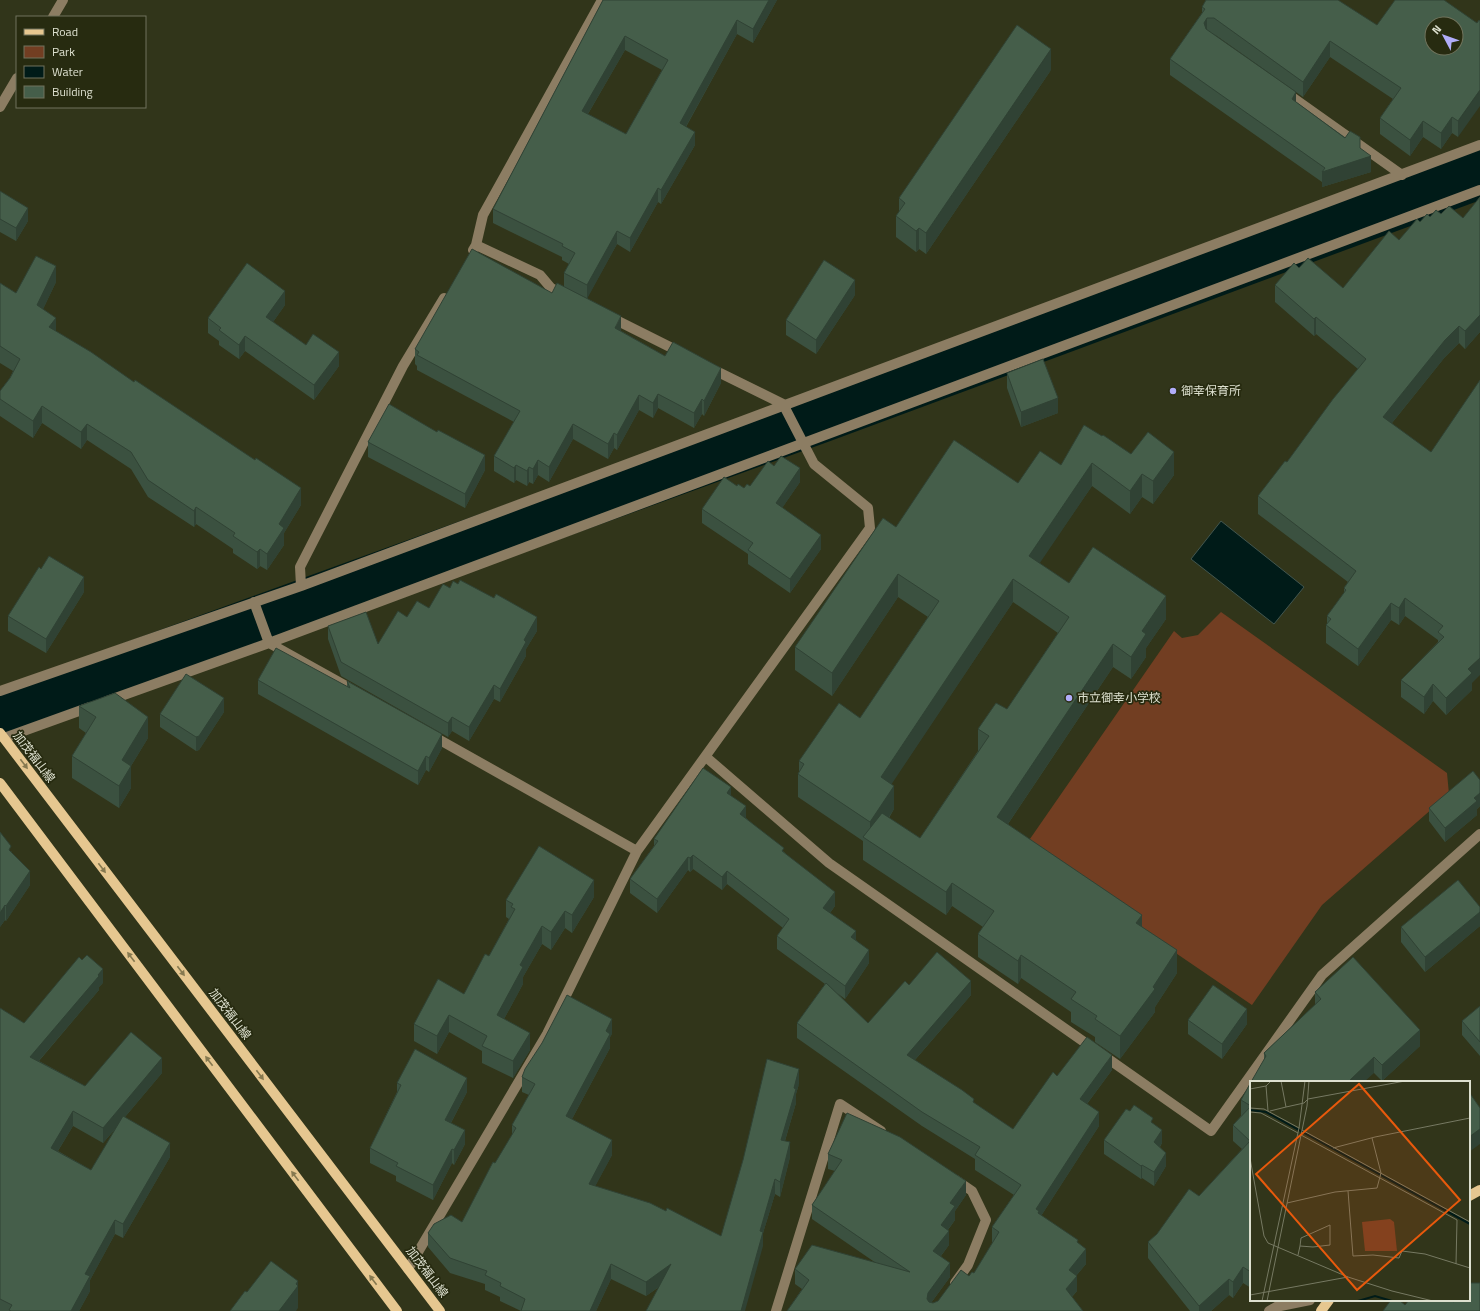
<svg xmlns="http://www.w3.org/2000/svg" width="1480" height="1311" viewBox="0 0 1480 1311" font-family="'Titillium Web','Noto Sans JP',sans-serif">
	<style>
		.green { fill: #723e22 }
		.water { fill: #001b18; stroke: #42564f }
		.lines { fill: none; stroke-linecap: round; stroke-linejoin: round }
		.river { stroke: #001b18; stroke-width: 51 }
		.minor { stroke: #8c7d63; stroke-width: 10 }
		.major { stroke: #e6c790; stroke-width: 10 }
		.wall { fill: #3b5140; fill-rule: evenodd }
		.shaded-wall { fill: #304234 }
		.building { fill: #455e4a; stroke: #304234; fill-rule: evenodd }
		.oneway { fill: #867950 }
		.poi-dot { fill: #b1adfa; stroke: #272b10; stroke-width: 1.5 }
		.labels { text-anchor: middle; stroke-width: 3.5; stroke-linejoin: round; paint-order: stroke }
		.poi-label { font-size: 12px; fill: #dde0cf; stroke: #272b10; text-anchor: start }
		.street-label { font-size: 12px; fill: #dde0cf; stroke: #272b10 }
		.inset-river { fill: none; stroke: #001b18; stroke-width: 2 }
		.inset-road { fill: none; stroke: #767962; stroke-width: 1 }
		.view { fill: #e8590c; fill-opacity: 0.15; stroke: #e8590c; stroke-width: 2 }
		.inset-edge { fill: none; stroke: #dde0cf; stroke-width: 2 }
	</style>
	<rect width="100%" height="100%" fill="#31351a"/>
	<!-- green -->
	<path class="green" d="M1221,612L1447,773L1449,794L1322,905L1252,1005L1023,849L1174,631L1182,638L1198,635Z"/>
	<!-- water -->
	<path class="water" d="M1221,521L1304,587L1274,624L1191,559Z"/>
	<g class="lines">
		<!-- river -->
		<path class="river" d="M0,715L819,418L1480,173"/>
		<!-- minor -->
		<path class="minor" d="M53,17L63,0
			M1285,92L1402,175
			M0,107L17,78
			M476,245L540,275L551,288L565,295
			M473,250L476,245L483,215L602,0
			M610,317L682,353
			M301,586L300,567L403,366L444,298
			M254,602L269,643L348,687
			M0,691L301,586L1480,145
			M107,701L269,643L1480,190
			M431,735L637,851
			M4,738L90,707
			M706,757L829,863L1211,1131L1322,975L1480,834
			M408,1269L547,1034L637,851L870,528L868,508L814,464L783,404L710,368
			M955,1283L968,1265L986,1220L972,1191L956,1180
			M776,1311L840,1104L881,1131
			M1269,1311L1276,1307L1310,1300"/>
		<!-- major -->
		<path class="major" d="M0,733L440,1311
			M0,783L397,1311
			M1469,1196L1480,1190
			M1321,1311L1329,1300"/>
	</g>
	<!-- wall -->
	<path class="wall" d="M603,0H777L753,43L737,34L686,127L695,145L661,204L658,202L630,252L617,244L587,298L621,330V331L665,356L721,383L704,416L702,414L694,428L658,408L653,418L639,410L617,450L614,448L608,459L573,439L549,482L538,475L533,484L529,482L527,486L516,480L514,483L494,471V456L514,422L417,370V366L415,364V349L552,293L564,287V273L569,264L562,260V257L493,223V209ZM625,50L662,70L626,134L588,114Z
		M1202,7L1377,25L1477,23L1458,137L1452,133L1441,149L1423,137L1410,156L1380,134V118L1393,99L1330,57L1303,97L1214,34L1296,102L1360,148L1371,172L1322,187V182L1170,75V59L1202,13Z
		M1051,70L926,254L919,249L916,252L896,237V216L899,212V198Z
		M0,191L28,221L16,241L0,232Z
		M1480,197V332L1465,349L1459,343L1445,357L1392,423L1472,683V690L1446,715L1433,701L1424,714L1401,697V680L1438,642V640L1405,616L1399,625L1391,620L1358,666L1326,643V625L1327,624V616L1344,593V588L1348,582L1258,514V496L1287,462L1358,369L1316,334L1314,336L1275,302V285L1299,268L1343,288L1420,222L1430,217L1441,214L1463,218Z
		M56,282L43,309L56,332L301,505L284,533V545L267,570L260,566L257,569L233,553V549L196,524L194,527L148,497L131,469L87,440L81,449L42,423L33,438L0,416V391L10,378L13,371L0,363V283L16,293Z
		M855,295L816,354L786,335V320Z
		M285,305L273,322L306,345L339,366L314,400L245,351L239,359L219,345V341L208,333V318Z
		M1007,373L1058,413L1021,427L1007,388Z
		M368,442L485,470L465,508L368,457Z
		M1131,454L1174,475L1153,504L1142,497L1130,514L1092,486L1039,563L1069,583L1166,619L1146,648V657L1131,679L1113,667L1008,824L1142,926L1177,973L1155,1007V1012L1120,1059L1095,1042V1037L1071,1022V1012L1021,978L1018,984L978,957V934L983,927L952,906L946,915L863,860V841L798,797V774L799,772V761L860,718L928,617L898,597L832,696L795,670V647L896,527L1018,483L1061,465ZM1013,602L1058,633L1007,709L978,729V751L920,838L889,818L894,809L891,784Z
		M774,466L800,482L782,508L821,549L790,593L748,564V554L702,523V509L737,486L744,488L750,486Z
		M450,588L537,631L526,649V656L500,702L494,699L469,741L452,731L448,737L341,676L328,639V626L378,644L407,617L429,608Z
		M84,592L46,653L8,631V616Z
		M258,680L347,687V681L442,748L429,772L426,770L418,785L258,694Z
		M79,706L148,738L131,766V788L119,808L72,778V756L86,733L79,728Z
		M224,712L199,750L196,751L160,727V714Z
		M1480,780V806L1477,809V815L1445,842L1429,821V808Z
		M731,796L746,818L784,852L835,906L830,913L856,940L869,963L845,999L837,993L868,1023L909,985L971,995L915,1060L974,1103L1013,1129L1057,1076L1112,1070L1087,1104L1099,1126L1041,1216L1078,1244L1086,1264L1076,1276L1077,1291L1072,1297L787,1311L802,1289L795,1284V1269L876,1263L812,1219V1205L835,1171L828,1169V1154L966,1195L955,1211V1220L948,1230L949,1245L941,1256L950,1277L931,1303H933L938,1301L974,1273L993,1242H992V1227L1014,1195L975,1170V1159L922,1126L797,1038V1023L825,984L777,949V936L783,928L727,884L722,890L693,869L690,872L688,870L657,913L630,893V879L654,846V839Z
		M11,851L30,885L6,921L5,920L0,927Z
		M594,897L572,933L565,928L551,950L542,944L523,977V984L504,1019L530,1050L513,1078L482,1063V1051L449,1032L437,1054L414,1041V1024L464,994L489,956L509,919L506,917V900Z
		M1480,907V926L1425,972L1401,942V927Z
		M103,983L99,987V990L39,1061L85,1086L162,1073L125,1117L170,1157L123,1238L115,1234L90,1280V1291L79,1311H0V1008L24,1023ZM73,1126L103,1143L117,1127L91,1170L58,1151Z
		M1315,992L1420,1046L1382,1081L1374,1073L1264,1060V1053L1315,1005Z
		M1480,1006V1056L1462,1035V1021Z
		M1188,1020L1247,1024L1222,1059L1188,1034Z
		M612,1034L610,1037V1048L572,1119L612,1155L595,1186L666,1211L721,1236L799,1084L796,1094V1103L785,1141L790,1157L780,1197L775,1194L763,1233V1246L659,1287L646,1296L611,1279L596,1311H521L500,1301V1297L485,1290V1284L450,1273L428,1247V1233L462,1222L512,1135V1125L529,1095L522,1092V1077Z
		M1251,1082V1288L1243,1283L1233,1298L1229,1295L1211,1311H1190L1148,1258V1242L1199,1196L1242,1149L1233,1141V1125L1241,1116V1100Z
		M397,1083L467,1092L451,1123L465,1144L454,1165L452,1163L433,1200L396,1181V1176L370,1163V1148L397,1092Z
		M1130,1111L1153,1124L1162,1143L1160,1147L1166,1166L1154,1186L1142,1178L1141,1179L1104,1154V1140Z"/>
	<!-- shaded-wall -->
	<path class="shaded-wall" d="M769,0H777L753,43V29Z
		M1207,18V33L1204,23Z
		M737,20V34L680,137V123Z
		M625,36V50L582,124V111Z
		M1330,41V57L1303,97V82Z
		M1051,49V70L926,254V233Z
		M1480,90V106L1458,137V121Z
		M1296,92V108L1292,99Z
		M1452,117V133L1441,149V133Z
		M1423,121V137L1410,156V140Z
		M695,132V145L661,204V190Z
		M1371,156V172L1322,187V172Z
		M658,188V202L630,252V238Z
		M28,208V221L16,241V228Z
		M919,228V249L916,252V231Z
		M617,231V244L587,299V285Z
		M56,266V282L37,322V305Z
		M855,280V295L816,354V340Z
		M285,291V305L266,332V317Z
		M1480,315V332L1465,349V331Z
		M621,316V330L615,342V328Z
		M1316,317V334L1314,336V319Z
		M56,318V334L49,327Z
		M1459,326V343L1445,357L1383,434V417L1445,340Z
		M245,336V351L239,359V345Z
		M339,352V366L314,400V385Z
		M721,368V383L704,416V401Z
		M658,394V408L653,418V403Z
		M639,395V410L617,450V435Z
		M1058,398V413L1021,427V412Z
		M702,399V414L694,428V413Z
		M42,406V423L33,438V421Z
		M87,424V440L81,449V432Z
		M573,424V439L549,482V467Z
		M614,433V448L608,459V444Z
		M1174,452V475L1153,504V481Z
		M485,455V470L465,508V494Z
		M538,460V475L533,484V469Z
		M1092,463V486L1029,579V556Z
		M516,465V480L514,483V468Z
		M529,467V482L527,486V471Z
		M800,468V482L776,517V503Z
		M1142,474V497L1130,514V491Z
		M301,488V505L284,533V545L267,570V554L279,524Z
		M196,507V524L194,527V511Z
		M821,535V549L790,593V579Z
		M260,549V566L257,569V552Z
		M898,574V597L832,696V673Z
		M84,577V592L46,653V639Z
		M1013,579V602L881,800V777Z
		M1166,596V619L1146,648V657L1131,679V657L1142,631Z
		M1405,598V616L1399,625V608Z
		M1391,603V620L1358,666V649Z
		M537,617V631L526,649V656L500,702V689L524,640Z
		M1113,644V667L997,840V817Z
		M1480,658V675L1472,683V690L1446,715V698L1468,669Z
		M1433,684V701L1424,714V697Z
		M494,685V699L469,741V727Z
		M224,698V712L199,750L196,751V737Z
		M148,717V738L126,774L131,766V788L119,808V786L122,760Z
		M452,717V731L448,737V723Z
		M442,734V748L429,772V758Z
		M426,756V770L418,785V771Z
		M894,786V809L872,843L870,842V822Z
		M731,787V801L727,793Z
		M1480,793V806L1477,809V815L1445,842V828L1474,798Z
		M746,806V820L740,814Z
		M693,855V869L690,872V858Z
		M688,857V870L657,913V899Z
		M30,871V885L6,921V906Z
		M727,871V884L722,890V877Z
		M594,880V897L572,933V915Z
		M952,883V906L946,915V892Z
		M835,892V906L823,922V908Z
		M5,905V920L0,927V913Z
		M565,911V928L551,950V932Z
		M1480,912V926L1425,972V957Z
		M1142,915V938L1136,923Z
		M542,926V944L523,977V984L497,1032V1015L520,965Z
		M856,931V945L851,937Z
		M869,950V963L845,999V986Z
		M1177,950V973L1155,1007V1012L1120,1059V1036Z
		M1021,955V978L1018,984V961Z
		M103,969V983L99,987V990L30,1071V1057Z
		M971,981V995L907,1069V1055Z
		M1247,1009V1024L1222,1059V1044Z
		M449,1015V1032L437,1054V1036Z
		M612,1019V1034L610,1037V1048L566,1130V1116Z
		M1420,1030V1046L1382,1081V1065Z
		M530,1033V1050L513,1078V1061Z
		M1112,1055V1070L1080,1113V1099Z
		M1374,1057V1073L1364,1082H1348Z
		M162,1058V1073L103,1143V1128Z
		M799,1069V1084L796,1094V1103L781,1154V1140L794,1088Z
		M467,1078V1092L445,1134V1120Z
		M73,1111V1126L51,1162V1148Z
		M1099,1112V1126L1039,1219L1036,1209Z
		M1480,1129V1144L1469,1152V1137Z
		M465,1130V1144L454,1165V1150Z
		M1162,1130V1143L1154,1155V1142Z
		M612,1140V1155L589,1198V1184Z
		M790,1142V1157L780,1197V1182Z
		M170,1143V1157L123,1238V1224Z
		M452,1149V1163L433,1200V1185Z
		M1166,1153V1166L1154,1186V1172Z
		M1142,1165V1178L1141,1179V1166Z
		M775,1179V1194L763,1233V1246L745,1311H741L760,1231Z
		M966,1181V1195L955,1211V1220L941,1239V1225L950,1203Z
		M115,1220V1234L90,1280V1291L79,1311H71L85,1274Z
		M949,1231V1245L933,1266V1251Z
		M1086,1249V1264L1069,1284V1270Z
		M950,1263V1277L928,1307L927,1299L928,1293Z
		M611,1264V1279L596,1311H590Z
		M671,1264V1278L646,1296V1282Z
		M1243,1267V1283L1233,1298V1282Z
		M1077,1276V1291L1066,1303V1289Z
		M1229,1279V1295L1211,1311H1199V1306Z
		M298,1281V1308L296,1311H279L296,1284Z"/>
	<!-- building -->
	<path class="building" d="M603,0H769L753,29L737,20L680,123L695,132L661,190L658,188L630,238L617,231L587,285L564,273L575,253L562,246L563,244L493,209ZM625,36L668,60L626,134L582,111Z
		M1206,0H1338L1377,25L1395,0H1444L1477,23L1479,20L1480,21V90L1458,121L1452,117L1441,133L1423,121L1410,140L1380,118L1401,88L1330,41L1303,82L1214,18H1207L1204,23L1206,29L1296,92L1292,99L1345,138L1350,131L1360,137V148L1371,156L1322,172L1325,168L1170,59L1205,9L1202,7ZM1432,24H1456V48H1432Z
		M1017,25L1051,49L926,233L919,228L916,231L896,216L905,203L899,198Z
		M0,191L28,208L16,228L0,219Z
		M1480,197V315L1465,331L1459,326L1445,340L1383,417L1431,452L1480,380V658L1468,669L1472,673L1446,698L1433,684L1424,697L1401,680L1444,637L1438,632L1443,626L1405,598L1399,608L1391,603L1358,649L1326,625L1331,619L1327,616L1346,590L1344,588L1356,571L1258,496L1285,461L1287,462L1333,399L1366,359L1316,317L1314,319L1275,285L1294,263L1299,268L1308,258L1343,288L1389,231L1399,240L1417,219L1420,222L1427,214L1430,217L1436,210L1441,214L1449,206L1463,218Z
		M472,249L552,293L557,283L621,316L615,328L665,356L673,342L721,368L704,401L702,399L694,413L658,394L653,403L639,395L617,435L614,433L608,444L573,424L549,467L538,460L533,469L529,467L527,471L516,465L514,468L494,456L520,411L417,355L419,352L415,349Z
		M36,256L56,266L37,305L56,318L49,327L91,352L134,382L135,380L255,460L256,458L301,488L279,524L284,528L267,554L260,549L257,552L233,536L235,533L196,507L194,511L148,480L131,452L87,424L81,432L42,406L33,421L0,399V391L10,378L20,359L0,346V283L16,293Z
		M824,260L855,280L816,340L786,320Z
		M247,263L285,291L266,317L306,345L313,334L339,352L314,385L245,336L239,345L219,330L221,328L208,318Z
		M1043,359L1058,398L1021,412L1007,373Z
		M389,404L437,432L438,430L485,455L465,494L368,442Z
		M1084,425L1102,436L1103,435L1131,454L1148,432L1174,452L1153,481L1142,474L1130,491L1092,463L1029,556L1069,583L1093,547L1166,596L1142,631L1146,634L1131,657L1113,644L997,817L1142,915L1136,923L1177,950L1153,987L1155,989L1120,1036L1095,1019L1097,1016L1071,999L1076,992L1021,955L1018,961L978,934L994,911L952,883L946,892L863,837L882,813L920,838L989,736L978,729L996,703L1007,709L1069,617L1013,579L881,777L894,786L870,822L798,774L804,764L799,761L839,703L860,718L939,601L898,574L832,673L795,647L883,518L896,527L954,440L1018,483L1040,451L1061,465Z
		M781,456L800,468L776,503L821,535L790,579L748,550L753,543L702,509L724,477L737,486L738,484L744,488L747,484L750,486L768,461L774,466Z
		M49,556L84,577L46,639L8,616L39,567L41,569Z
		M460,580L494,598L496,594L537,617L524,640L526,642L500,689L494,685L469,727L452,717L448,723L341,662L328,626L366,612L378,644L398,611L407,617L417,601L429,608L443,584L450,588L453,581L458,584Z
		M276,648L350,688L347,681L442,734L429,758L426,756L418,771L258,680Z
		M186,674L224,698L199,736L196,737L160,714Z
		M115,693L148,717L122,760L131,766L119,786L72,756L96,717L79,706Z
		M703,768L731,787L727,793L746,806L740,814L784,848L782,851L835,892L823,908L856,931L851,937L869,950L845,986L777,936L789,919L727,871L722,877L693,855L690,858L688,857L657,899L630,879L658,841L654,839Z
		M1473,771L1480,780V793L1474,798L1477,801L1445,828L1429,808Z
		M0,832L11,846L9,850L30,871L6,906L5,905L0,913Z
		M539,846L594,880L572,915L565,911L551,932L542,926L520,965L523,967L497,1015L530,1033L513,1061L482,1046L487,1036L449,1015L437,1036L414,1024L438,979L464,994L485,954L489,956L515,909L511,907L513,904L506,900Z
		M1458,880L1480,907V912L1425,957L1401,927Z
		M937,952L971,981L907,1055L962,1090L974,1099L973,1102L1013,1129L1053,1072L1057,1076L1087,1037L1112,1055L1080,1099L1099,1112L1036,1209L1039,1211L1038,1213L1078,1240L1077,1242L1086,1249L1069,1270L1077,1276L1066,1289L1083,1311H787L809,1280L795,1269L812,1245L910,1272L812,1205L842,1160L828,1154L847,1113L900,1137L966,1181L950,1203L955,1206L941,1225L949,1231L933,1251L950,1263L928,1293L927,1299L929,1302L933,1303L938,1301L961,1270L969,1276L972,1272L974,1273L999,1232L992,1227L1021,1185L975,1155L980,1147L922,1112L797,1023L826,983L868,1023L905,981L909,985Z
		M87,955L103,969L98,975L99,976L30,1057L85,1086L131,1032L162,1058L103,1128L73,1111L51,1148L91,1170L123,1116L170,1143L123,1224L115,1220L85,1274L90,1276L71,1311H11L9,1310L12,1305L0,1299V1008L24,1023L79,957L82,960Z
		M1353,957L1420,1030L1382,1065L1374,1057L1348,1082H1251L1266,1056L1264,1053L1321,999L1315,992Z
		M1213,985L1247,1009L1222,1044L1188,1020Z
		M567,995L612,1019L606,1031L610,1034L566,1116L612,1140L589,1184L650,1203L666,1211L667,1208L721,1236L743,1160L767,1059L799,1069L794,1088L796,1089L781,1140L790,1142L780,1182L775,1179L760,1231L763,1232L741,1311H646L671,1264L646,1282L611,1264L590,1311H521L525,1299L500,1286L501,1283L485,1275L487,1271L450,1258L428,1233L434,1224L451,1215L462,1222L493,1162L495,1163L516,1128L512,1125L535,1084L522,1077L525,1069L542,1043Z
		M1480,1006V1042L1462,1021Z
		M415,1049L467,1078L445,1120L465,1130L454,1150L452,1149L433,1185L396,1166L398,1163L370,1148L401,1085L397,1083Z
		M1251,1082V1272L1243,1267L1233,1282L1229,1279L1199,1306L1148,1242L1157,1234L1189,1189L1199,1196L1250,1141L1233,1125L1251,1106L1241,1100Z
		M1469,1092L1480,1108V1129L1469,1137Z
		M1134,1105L1153,1118L1151,1122L1162,1130L1154,1142L1166,1153L1154,1172L1142,1165L1141,1166L1104,1140L1126,1109L1130,1111Z
		M271,1261L298,1281L296,1284L298,1286L279,1311H230L245,1291L247,1292Z
		M1469,1283H1480V1311H1383L1391,1300H1399L1405,1305L1409,1300H1451L1454,1302L1455,1300H1469Z"/>
	<!-- one-way arrows -->
	<defs><path id="oneway-solid" d="M-6-.8H1V-3.2L6.5 0L1 3.2V.8H-6Z"/></defs>
	<g class="oneway">
		<use href="#oneway-solid" transform="translate(24 764) rotate(53)"/>
		<use href="#oneway-solid" transform="translate(102 868) rotate(53)"/>
		<use href="#oneway-solid" transform="translate(131 957) rotate(-127)"/>
		<use href="#oneway-solid" transform="translate(181 971) rotate(53)"/>
		<use href="#oneway-solid" transform="translate(209 1061) rotate(-127)"/>
		<use href="#oneway-solid" transform="translate(260 1075) rotate(53)"/>
		<use href="#oneway-solid" transform="translate(295 1176) rotate(-127)"/>
		<use href="#oneway-solid" transform="translate(373 1280) rotate(-127)"/>
	</g>
	<!-- markers -->
	<g class="poi-dot">
		<circle cx="1173" cy="391" r="4"/>
		<circle cx="1069" cy="698" r="4"/>
	</g>
	<g class="labels">
		<!-- poi labels -->
		<g class="poi-label">
			<text x="1181" y="395">御幸保育所</text>
			<text x="1077" y="702">市立御幸小学校</text>
		</g>
		<!-- street labels -->
		<g class="street-label">
			<text transform="translate(34 757) rotate(53)" y="4">加茂福山線</text>
			<text transform="translate(230 1014) rotate(53)" y="4">加茂福山線</text>
			<text transform="translate(427 1272) rotate(53)" y="4">加茂福山線</text>
		</g>
	</g>
	<!-- overview -->
	<g transform="translate(1250 1081)">
		<rect width="220" height="220" fill="#31351a"/>
		<path d="M140,138L144,141L147,170H115L112,141Z" fill="#723e22"/>
		<path class="inset-river" d="M0,29L16,31L220,143M108,220L125,215L142,220"/>
		<path class="inset-road" d="M16,5L18,30M0,8L16,5L21,0M36,26L54,22L58,18L155,0M0,27L14,28L49,47M20,30L36,26L31,0M0,31L11,32L48,52M52,49L220,141M51,54L207,139L206,183M83,67L125,56L220,37M0,77L14,155L18,162L98,196M98,110L103,175L123,174L149,177L152,170L175,173L220,187M37,122L85,111L127,107L131,92L122,57M48,174L50,165L63,166L80,164V144L51,157L50,165M0,214L98,196L142,210L183,220M12,220L49,47L55,0M17,220L57,25L59,0"/>
		<path class="view" d="M109,3L210,119L107,209L6,93Z"/>
		<rect width="220" height="220" class="inset-edge"/>
	</g>
	<!-- legend -->
	<rect x="16" y="16" width="130" height="92" fill="#272b10" stroke="#70735c"/>
	<rect x="24" y="29" width="20" height="6" fill="#e6c790" stroke="#70735c"/>
	<text x="52" y="36" font-size="12" fill="#dde0cf">Road</text>
	<rect x="24" y="46" width="20" height="12" fill="#723e22" stroke="#70735c"/>
	<text x="52" y="56" font-size="12" fill="#dde0cf">Park</text>
	<rect x="24" y="66" width="20" height="12" fill="#001b18" stroke="#70735c"/>
	<text x="52" y="76" font-size="12" fill="#dde0cf">Water</text>
	<rect x="24" y="86" width="20" height="12" fill="#455e4a" stroke="#70735c"/>
	<text x="52" y="96" font-size="12" fill="#dde0cf">Building</text>
	<!-- north arrow -->
	<g transform="translate(1444 36) rotate(311)"><circle r="19" fill="#272b10" stroke="#70735c"/>
	<path d="M0-3L7 15L0 10L-7 15Z" fill="#b1adfa"/>
	<text y="-6" font-size="11" font-weight="bold" text-anchor="middle" fill="#dde0cf">N</text>
	</g>
</svg>
